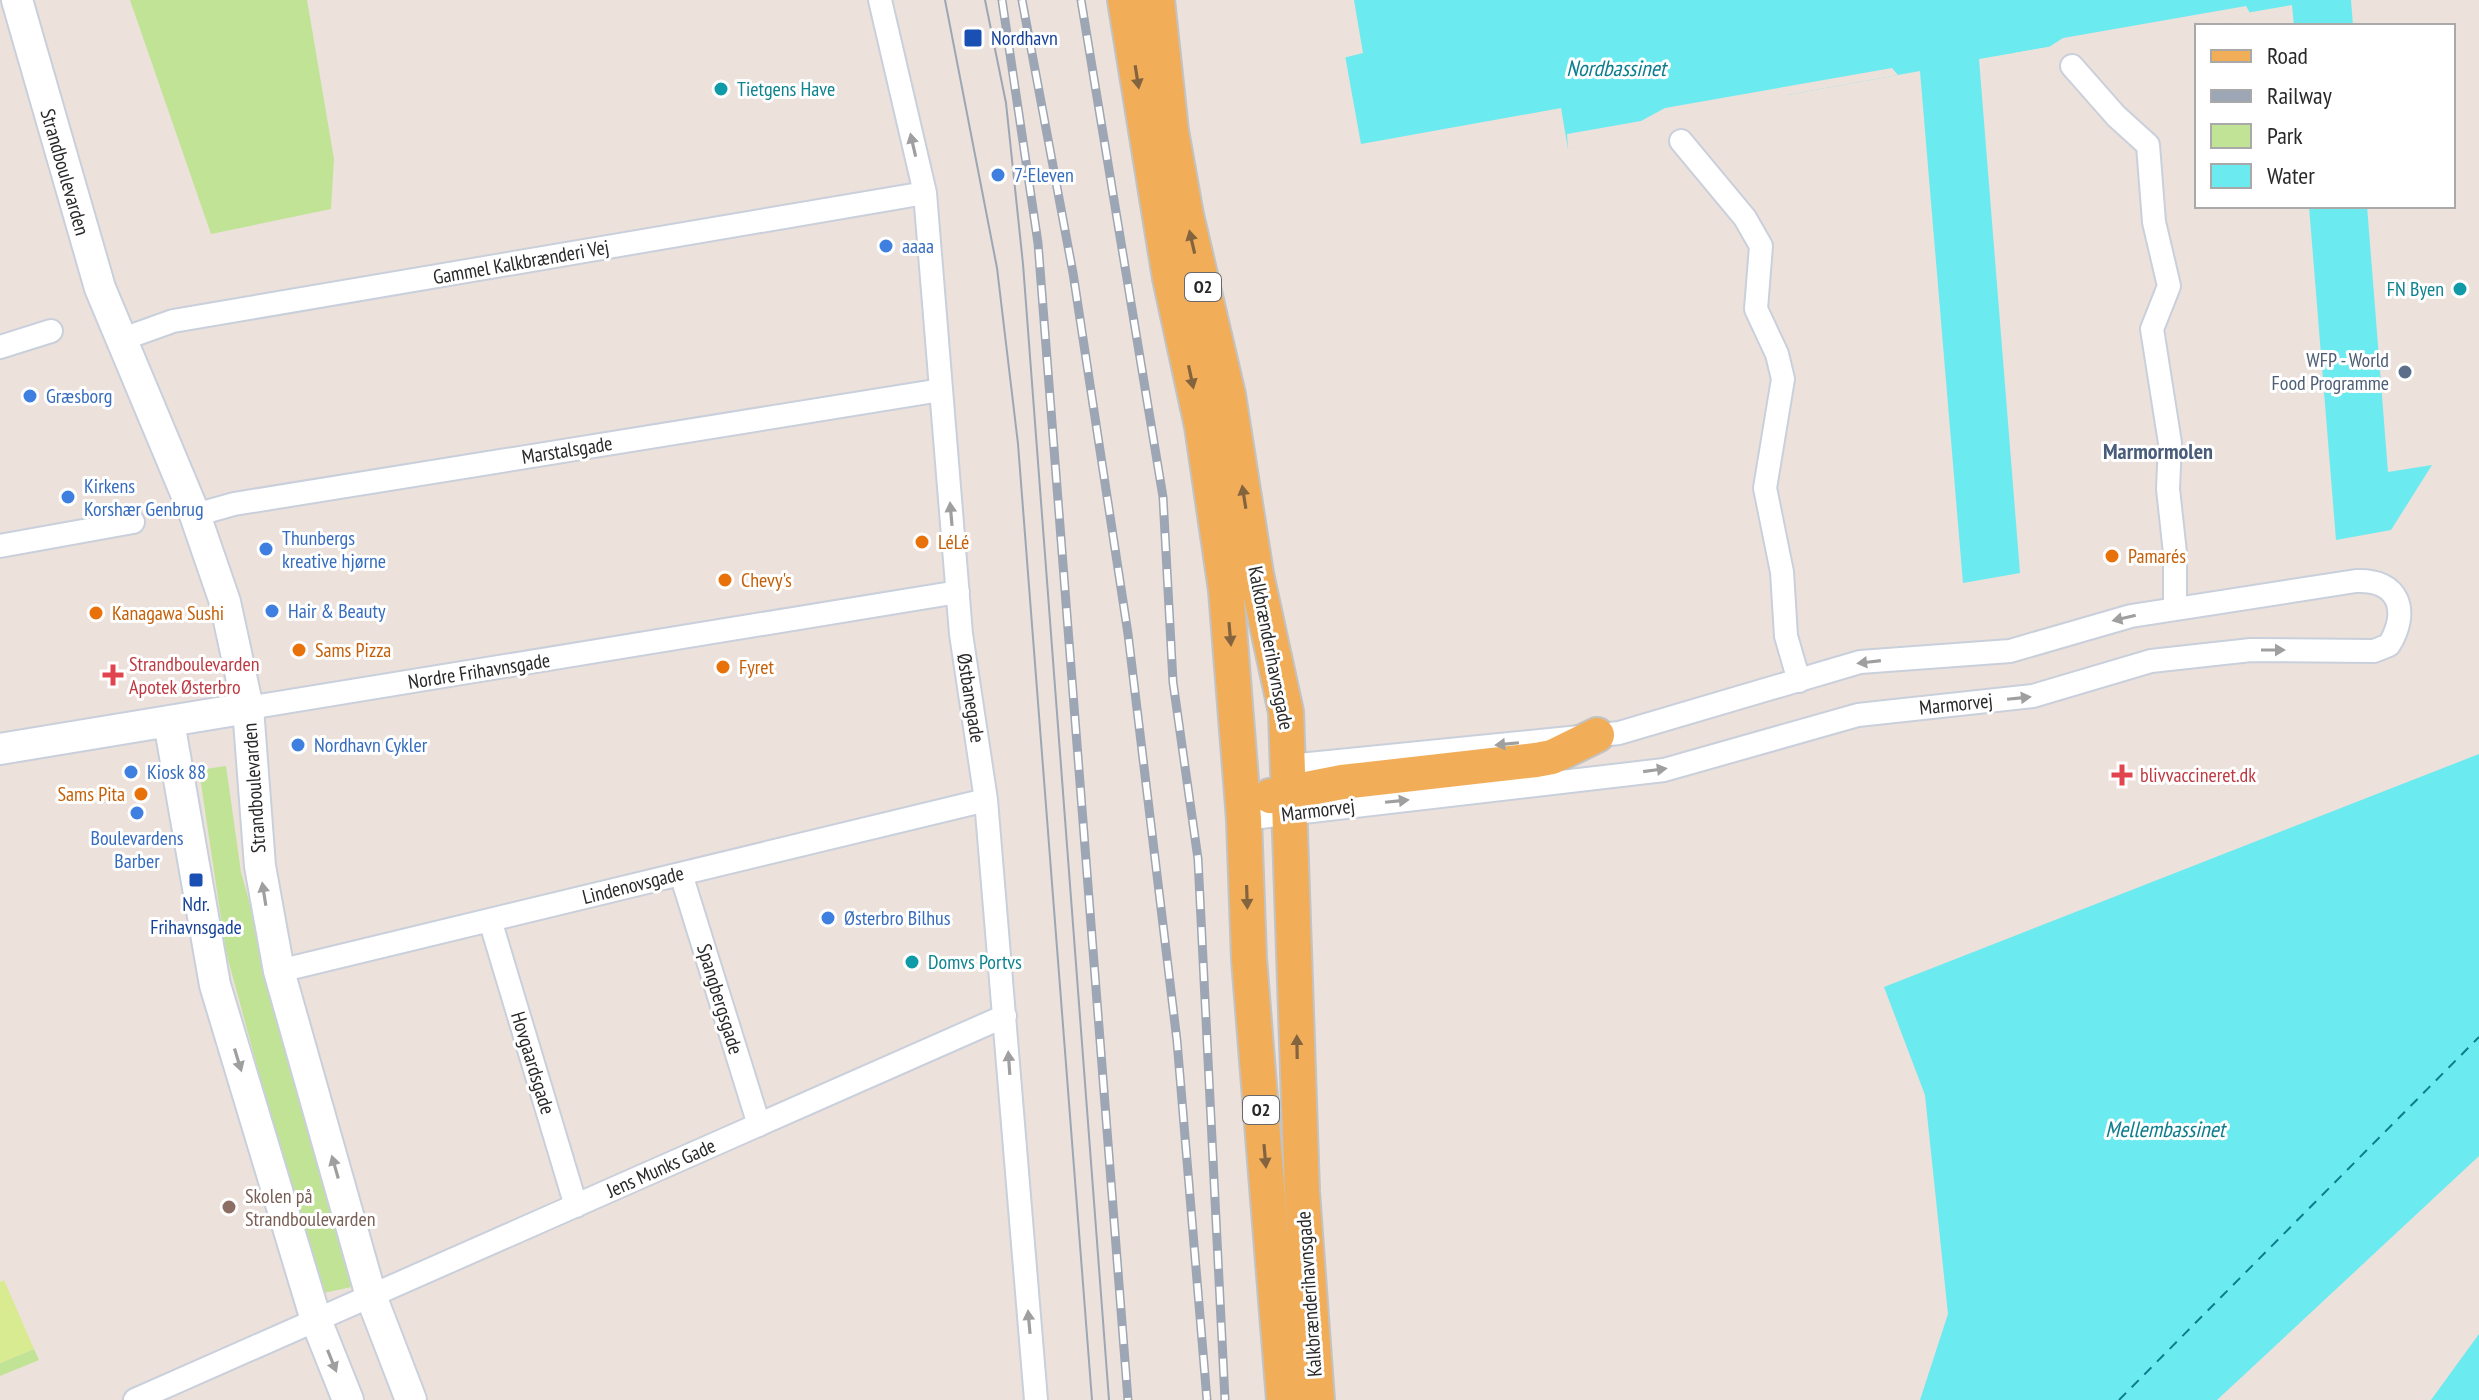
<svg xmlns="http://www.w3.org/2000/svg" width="2479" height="1400" viewBox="0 0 2479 1400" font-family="'PT Sans Narrow',sans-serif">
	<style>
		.green { fill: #c1e396 }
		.pitch { fill: #d9eb91 }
		.water { fill: #6beaf0 }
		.pier { fill: #ece1db }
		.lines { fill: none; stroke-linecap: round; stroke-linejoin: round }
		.ferry { stroke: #0c7d8d; stroke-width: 2; stroke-dasharray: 10 8; stroke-linecap: butt }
		.street-casing { stroke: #c9d0db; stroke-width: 26 }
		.secondary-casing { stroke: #c9d0db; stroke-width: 34 }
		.primary-casing { stroke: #c3c3c3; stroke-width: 38 }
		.street { stroke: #fff; stroke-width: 22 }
		.secondary { stroke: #fff; stroke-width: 30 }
		.primary { stroke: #f2ad59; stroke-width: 34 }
		.tram { stroke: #9da6b4; stroke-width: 2 }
		.rail-casing { stroke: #9da6b4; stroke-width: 9 }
		.rail { stroke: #fff; stroke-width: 6; stroke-dasharray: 18; stroke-linecap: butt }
		.oneway { fill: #83643f }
		.oneway2 { fill: #9f9f9f }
		.transit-dot { fill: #1a4fb4; stroke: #fff; stroke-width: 3 }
		.culture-dot { fill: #0f9aa8; stroke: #fff; stroke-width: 3 }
		.shop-dot { fill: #3f7fe0; stroke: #fff; stroke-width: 3 }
		.service-dot { fill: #5c6f8a; stroke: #fff; stroke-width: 3 }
		.food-dot { fill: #e8710a; stroke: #fff; stroke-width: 3 }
		.health-dot { fill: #e0444e; stroke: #fff; stroke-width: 3 }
		.education-dot { fill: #8d6e63; stroke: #fff; stroke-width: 3 }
		.labels { text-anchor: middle; stroke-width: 6; stroke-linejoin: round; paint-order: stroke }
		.shield { fill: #fff; stroke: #696969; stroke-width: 2 }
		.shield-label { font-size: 18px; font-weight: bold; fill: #292929 }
		.transit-label { font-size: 20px; fill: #164399; stroke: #fff; text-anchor: start }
		.culture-label { font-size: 20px; fill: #0d838f; stroke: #fff; text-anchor: start }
		.street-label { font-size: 20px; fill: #292929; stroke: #fff }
		.shop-label { font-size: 20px; fill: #366cbe; stroke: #fff; text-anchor: start }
		.service-label { font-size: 20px; fill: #4e5e75; stroke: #fff; text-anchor: end }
		.food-label { font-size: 20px; fill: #c56008; stroke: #fff; text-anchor: start }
		.health-label { font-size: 20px; fill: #be3a42; stroke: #fff; text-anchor: start }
		.education-label { font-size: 20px; fill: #785e54; stroke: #fff; text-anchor: start }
		.water-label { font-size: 22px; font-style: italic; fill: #0c7d8d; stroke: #fff }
		.neighbourhood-label { font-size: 22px; font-weight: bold; fill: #495d7a; stroke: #fff }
	</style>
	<rect width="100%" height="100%" fill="#ece1db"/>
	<!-- green -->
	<path class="green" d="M130,0H307L334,159L331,209L211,234Z
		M226,766L241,872L356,1286L319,1294L226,952L199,770Z
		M34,1349L39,1360L0,1376V1363Z"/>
	<!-- pitch -->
	<path class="pitch" d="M4,1280L34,1349L0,1363V1282Z"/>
	<!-- water -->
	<path class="water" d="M1335,0H2351L2353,26H2294L2292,5L1979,59L2020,573L1963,583L1920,71L1787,95L1568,149L1561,108L1361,144Z
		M2309,206H2367L2388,472L2432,465L2391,530L2336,540Z
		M2479,754V1156L2217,1400H1920L1948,1314L1925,1095L1884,987Z
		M2479,1334V1400H2431Z"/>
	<!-- pier -->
	<path class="pier" d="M1331,0H1354L1363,53L1343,58Z
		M2246,6L2250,13L2163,28L2156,33L2017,57L2014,53L2049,47L2063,38Z
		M1892,68L1898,75L1787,95L1772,103L1604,144L1568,149L1567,134L1641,121L1665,108Z"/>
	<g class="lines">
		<!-- ferry -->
		<path class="ferry" d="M2119,1400L2479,1037"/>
		<defs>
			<path id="street" d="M880,0L925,193L961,634L986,800L1036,1400
				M2072,66L2116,116L2148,145L2154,222L2169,286L2152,329L2170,443L2168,489L2175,553V609
				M1681,141L1745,218L1761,246L1756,309L1777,354L1783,379L1765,488L1782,572L1786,636L1799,681
				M120,340L173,321L925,193
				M0,347L51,331
				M195,515L234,504L941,390
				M0,546L133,522
				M248,708L958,592
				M1244,819L1664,770L1858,715L2033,696L2151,661L2251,650L2374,651L2389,645C2410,611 2399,579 2356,581L2131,616L2010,651L1860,662L1619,733L1289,766
				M681,874L759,1125
				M490,920L576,1206
				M279,971L986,800
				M135,1400L1005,1016"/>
			<path id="secondary" d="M17,0L100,288L195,515L225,602L248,708L260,866L279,971L371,1296L411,1400
				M169,722L215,985L316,1320L348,1400
				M0,749L248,708"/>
			<path id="primary" d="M1125,0L1170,278L1202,426L1226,590L1244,819L1249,959L1284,1400
				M1157,0L1171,131L1186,215L1228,395L1256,574L1286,712L1302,1192L1317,1400
				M1270,796L1342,782L1536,760L1552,757L1597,735"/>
		</defs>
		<!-- street casing -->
		<use href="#street" class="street-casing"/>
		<!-- secondary casing -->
		<use href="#secondary" class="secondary-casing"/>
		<!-- primary casing -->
		<use href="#primary" class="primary-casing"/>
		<!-- street -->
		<use href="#street" class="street"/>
		<!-- secondary -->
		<use href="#secondary" class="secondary"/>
		<!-- primary -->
		<use href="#primary" class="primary"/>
		<!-- tram -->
		<path class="tram" d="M945,0L997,268L1018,444L1092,1400
			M985,0L1006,103L1023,264L1109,1400"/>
		<defs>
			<path id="rail" d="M1002,0L1038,243L1128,1400
				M1022,0L1073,273L1128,634L1177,1041L1207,1400
				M1081,0L1163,497L1173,682L1198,859L1225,1400"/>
		</defs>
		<!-- rail casing -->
		<use href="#rail" class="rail-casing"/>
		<!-- rail -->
		<use href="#rail" class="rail"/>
	</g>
	<!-- one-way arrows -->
	<defs><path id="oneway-solid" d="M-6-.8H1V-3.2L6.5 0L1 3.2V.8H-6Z" transform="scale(2)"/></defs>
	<g class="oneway">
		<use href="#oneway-solid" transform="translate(1137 77) rotate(81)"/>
		<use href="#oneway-solid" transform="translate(1192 242) rotate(-103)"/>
		<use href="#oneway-solid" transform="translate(1191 377) rotate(78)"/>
		<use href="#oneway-solid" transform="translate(1244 497) rotate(-99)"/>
		<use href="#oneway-solid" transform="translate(1230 634) rotate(85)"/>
		<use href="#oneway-solid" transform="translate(1247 897) rotate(88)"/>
		<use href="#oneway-solid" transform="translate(1297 1047) rotate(-91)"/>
		<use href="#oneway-solid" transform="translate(1265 1156) rotate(85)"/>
	</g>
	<g class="oneway2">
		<use href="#oneway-solid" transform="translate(913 145) rotate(-103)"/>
		<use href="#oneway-solid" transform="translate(951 514) rotate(-95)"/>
		<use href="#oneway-solid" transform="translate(2124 618) rotate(167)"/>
		<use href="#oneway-solid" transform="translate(2273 650)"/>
		<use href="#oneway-solid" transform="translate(1869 662) rotate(173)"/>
		<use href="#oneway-solid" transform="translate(2019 698) rotate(-6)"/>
		<use href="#oneway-solid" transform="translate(1507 744) rotate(174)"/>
		<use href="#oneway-solid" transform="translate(1655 770) rotate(-8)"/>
		<use href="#oneway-solid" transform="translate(1397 801) rotate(-6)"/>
		<use href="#oneway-solid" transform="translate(264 894) rotate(-99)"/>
		<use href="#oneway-solid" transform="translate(238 1060) rotate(73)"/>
		<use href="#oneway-solid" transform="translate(1009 1063) rotate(-94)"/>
		<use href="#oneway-solid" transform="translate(335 1167) rotate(-106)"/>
		<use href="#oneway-solid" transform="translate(1029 1322) rotate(-95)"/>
		<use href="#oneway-solid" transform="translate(332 1361) rotate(68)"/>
	</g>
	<!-- markers -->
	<g class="transit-dot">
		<rect x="963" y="28" width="20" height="20" rx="4"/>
		<rect x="188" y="872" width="16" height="16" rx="4"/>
	</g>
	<g class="culture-dot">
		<circle cx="721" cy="89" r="8"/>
		<circle cx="2460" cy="289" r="8"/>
		<circle cx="912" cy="962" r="8"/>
	</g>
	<g class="shop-dot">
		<circle cx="998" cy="175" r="8"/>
		<circle cx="886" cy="246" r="8"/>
		<circle cx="30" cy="396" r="8"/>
		<circle cx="68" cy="497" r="8"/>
		<circle cx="266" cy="549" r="8"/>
		<circle cx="272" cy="611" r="8"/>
		<circle cx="298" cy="745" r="8"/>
		<circle cx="131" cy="772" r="8"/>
		<circle cx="137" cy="813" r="8"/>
		<circle cx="828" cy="918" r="8"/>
	</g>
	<circle class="service-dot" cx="2405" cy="372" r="8"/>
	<g class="food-dot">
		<circle cx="922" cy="542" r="8"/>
		<circle cx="2112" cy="556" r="8"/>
		<circle cx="725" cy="580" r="8"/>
		<circle cx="96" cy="613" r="8"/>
		<circle cx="299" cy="650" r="8"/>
		<circle cx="723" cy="667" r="8"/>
		<circle cx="141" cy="794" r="8"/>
	</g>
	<g class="health-dot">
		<path d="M109 663h8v8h8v8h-8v8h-8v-8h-8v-8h8z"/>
		<path d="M2118 763h8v8h8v8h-8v8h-8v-8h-8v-8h8z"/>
	</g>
	<circle class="education-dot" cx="229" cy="1207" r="8"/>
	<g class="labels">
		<!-- shield labels -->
		<g class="shield">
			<rect x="1185" y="273" width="36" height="28" rx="6"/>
			<rect x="1243" y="1096" width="36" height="28" rx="6"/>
		</g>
		<g class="shield-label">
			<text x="1203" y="293">O2</text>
			<text x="1261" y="1116">O2</text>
		</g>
		<!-- transit labels -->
		<g class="transit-label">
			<text x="991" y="45">Nordhavn</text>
			<text x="196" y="911" text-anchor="middle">Ndr.<tspan x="196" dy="23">Frihavnsgade</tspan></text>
		</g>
		<!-- culture labels -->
		<g class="culture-label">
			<text x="737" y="96">Tietgens Have</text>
			<text x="2444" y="296" text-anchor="end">FN Byen</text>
			<text x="928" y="969">Domvs Portvs</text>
		</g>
		<!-- street labels -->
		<g class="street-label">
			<text transform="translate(65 172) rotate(74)" y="7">Strandboulevarden</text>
			<text transform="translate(521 262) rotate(-10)" y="7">Gammel Kalkbrænderi Vej</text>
			<text transform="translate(567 450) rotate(-9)" y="7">Marstalsgade</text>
			<text transform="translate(1271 648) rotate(79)" y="7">Kalkbrænderihavnsgade</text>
			<text transform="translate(479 671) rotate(-9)" y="7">Nordre Frihavnsgade</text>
			<text transform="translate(971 698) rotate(81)" y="7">Østbanegade</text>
			<text transform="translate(1956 704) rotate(-6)" y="7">Marmorvej</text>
			<text transform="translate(254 788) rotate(-94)" y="7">Strandboulevarden</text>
			<text transform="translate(1318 810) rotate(-7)" y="7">Marmorvej</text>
			<text transform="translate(633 885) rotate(-14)" y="7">Lindenovsgade</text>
			<text transform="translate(720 999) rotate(73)" y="7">Spangbergsgade</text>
			<text transform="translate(533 1063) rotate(73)" y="7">Hovgaardsgade</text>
			<text transform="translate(661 1168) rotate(-24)" y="7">Jens Munks Gade</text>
			<text transform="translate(1309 1294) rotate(-94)" y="7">Kalkbrænderihavnsgade</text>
		</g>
		<!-- shop labels -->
		<g class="shop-label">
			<text x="1014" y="182">7-Eleven</text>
			<text x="902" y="253">aaaa</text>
			<text x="46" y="403">Græsborg</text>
			<text x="84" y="493">Kirkens<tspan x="84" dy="23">Korshær Genbrug</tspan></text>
			<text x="282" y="545">Thunbergs<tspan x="282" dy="23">kreative hjørne</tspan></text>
			<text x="288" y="618">Hair &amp; Beauty</text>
			<text x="314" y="752">Nordhavn Cykler</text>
			<text x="147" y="779">Kiosk 88</text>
			<text x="137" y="845" text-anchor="middle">Boulevardens<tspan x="137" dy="23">Barber</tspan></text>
			<text x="844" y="925">Østerbro Bilhus</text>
		</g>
		<!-- service labels -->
		<g class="service-label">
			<text x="2389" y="367">WFP - World<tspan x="2389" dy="23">Food Programme</tspan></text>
		</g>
		<!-- food labels -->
		<g class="food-label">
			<text x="938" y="549">LéLé</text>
			<text x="2128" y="563">Pamarés</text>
			<text x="741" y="587">Chevy's</text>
			<text x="112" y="620">Kanagawa Sushi</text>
			<text x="315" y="657">Sams Pizza</text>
			<text x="739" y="674">Fyret</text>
			<text x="125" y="801" text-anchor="end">Sams Pita</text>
		</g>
		<!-- health labels -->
		<g class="health-label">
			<text x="129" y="671">Strandboulevarden<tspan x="129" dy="23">Apotek Østerbro</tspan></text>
			<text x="2140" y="782">blivvaccineret.dk</text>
		</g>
		<!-- education labels -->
		<g class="education-label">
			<text x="245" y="1203">Skolen på<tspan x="245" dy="23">Strandboulevarden</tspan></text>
		</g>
		<!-- water labels -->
		<g class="water-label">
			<text x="1616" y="76">Nordbassinet</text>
			<text x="2165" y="1137">Mellembassinet</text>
		</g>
		<!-- neighbourhood labels -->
		<g class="neighbourhood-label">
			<text x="2158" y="459">Marmormolen</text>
		</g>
	</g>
	<!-- legend -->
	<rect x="2195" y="24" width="260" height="184" fill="#ffffff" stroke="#a9a9a9" stroke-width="2"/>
	<rect x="2211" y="50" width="40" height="12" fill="#f2ad59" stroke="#a9a9a9" stroke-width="2"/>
	<text x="2267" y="64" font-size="24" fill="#292929">Road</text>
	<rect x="2211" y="90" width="40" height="12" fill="#9da6b4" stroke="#a9a9a9" stroke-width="2"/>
	<text x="2267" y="104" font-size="24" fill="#292929">Railway</text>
	<rect x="2211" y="124" width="40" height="24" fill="#c1e396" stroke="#a9a9a9" stroke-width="2"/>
	<text x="2267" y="144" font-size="24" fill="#292929">Park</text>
	<rect x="2211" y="164" width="40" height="24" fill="#6beaf0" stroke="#a9a9a9" stroke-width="2"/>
	<text x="2267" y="184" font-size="24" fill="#292929">Water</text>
</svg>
